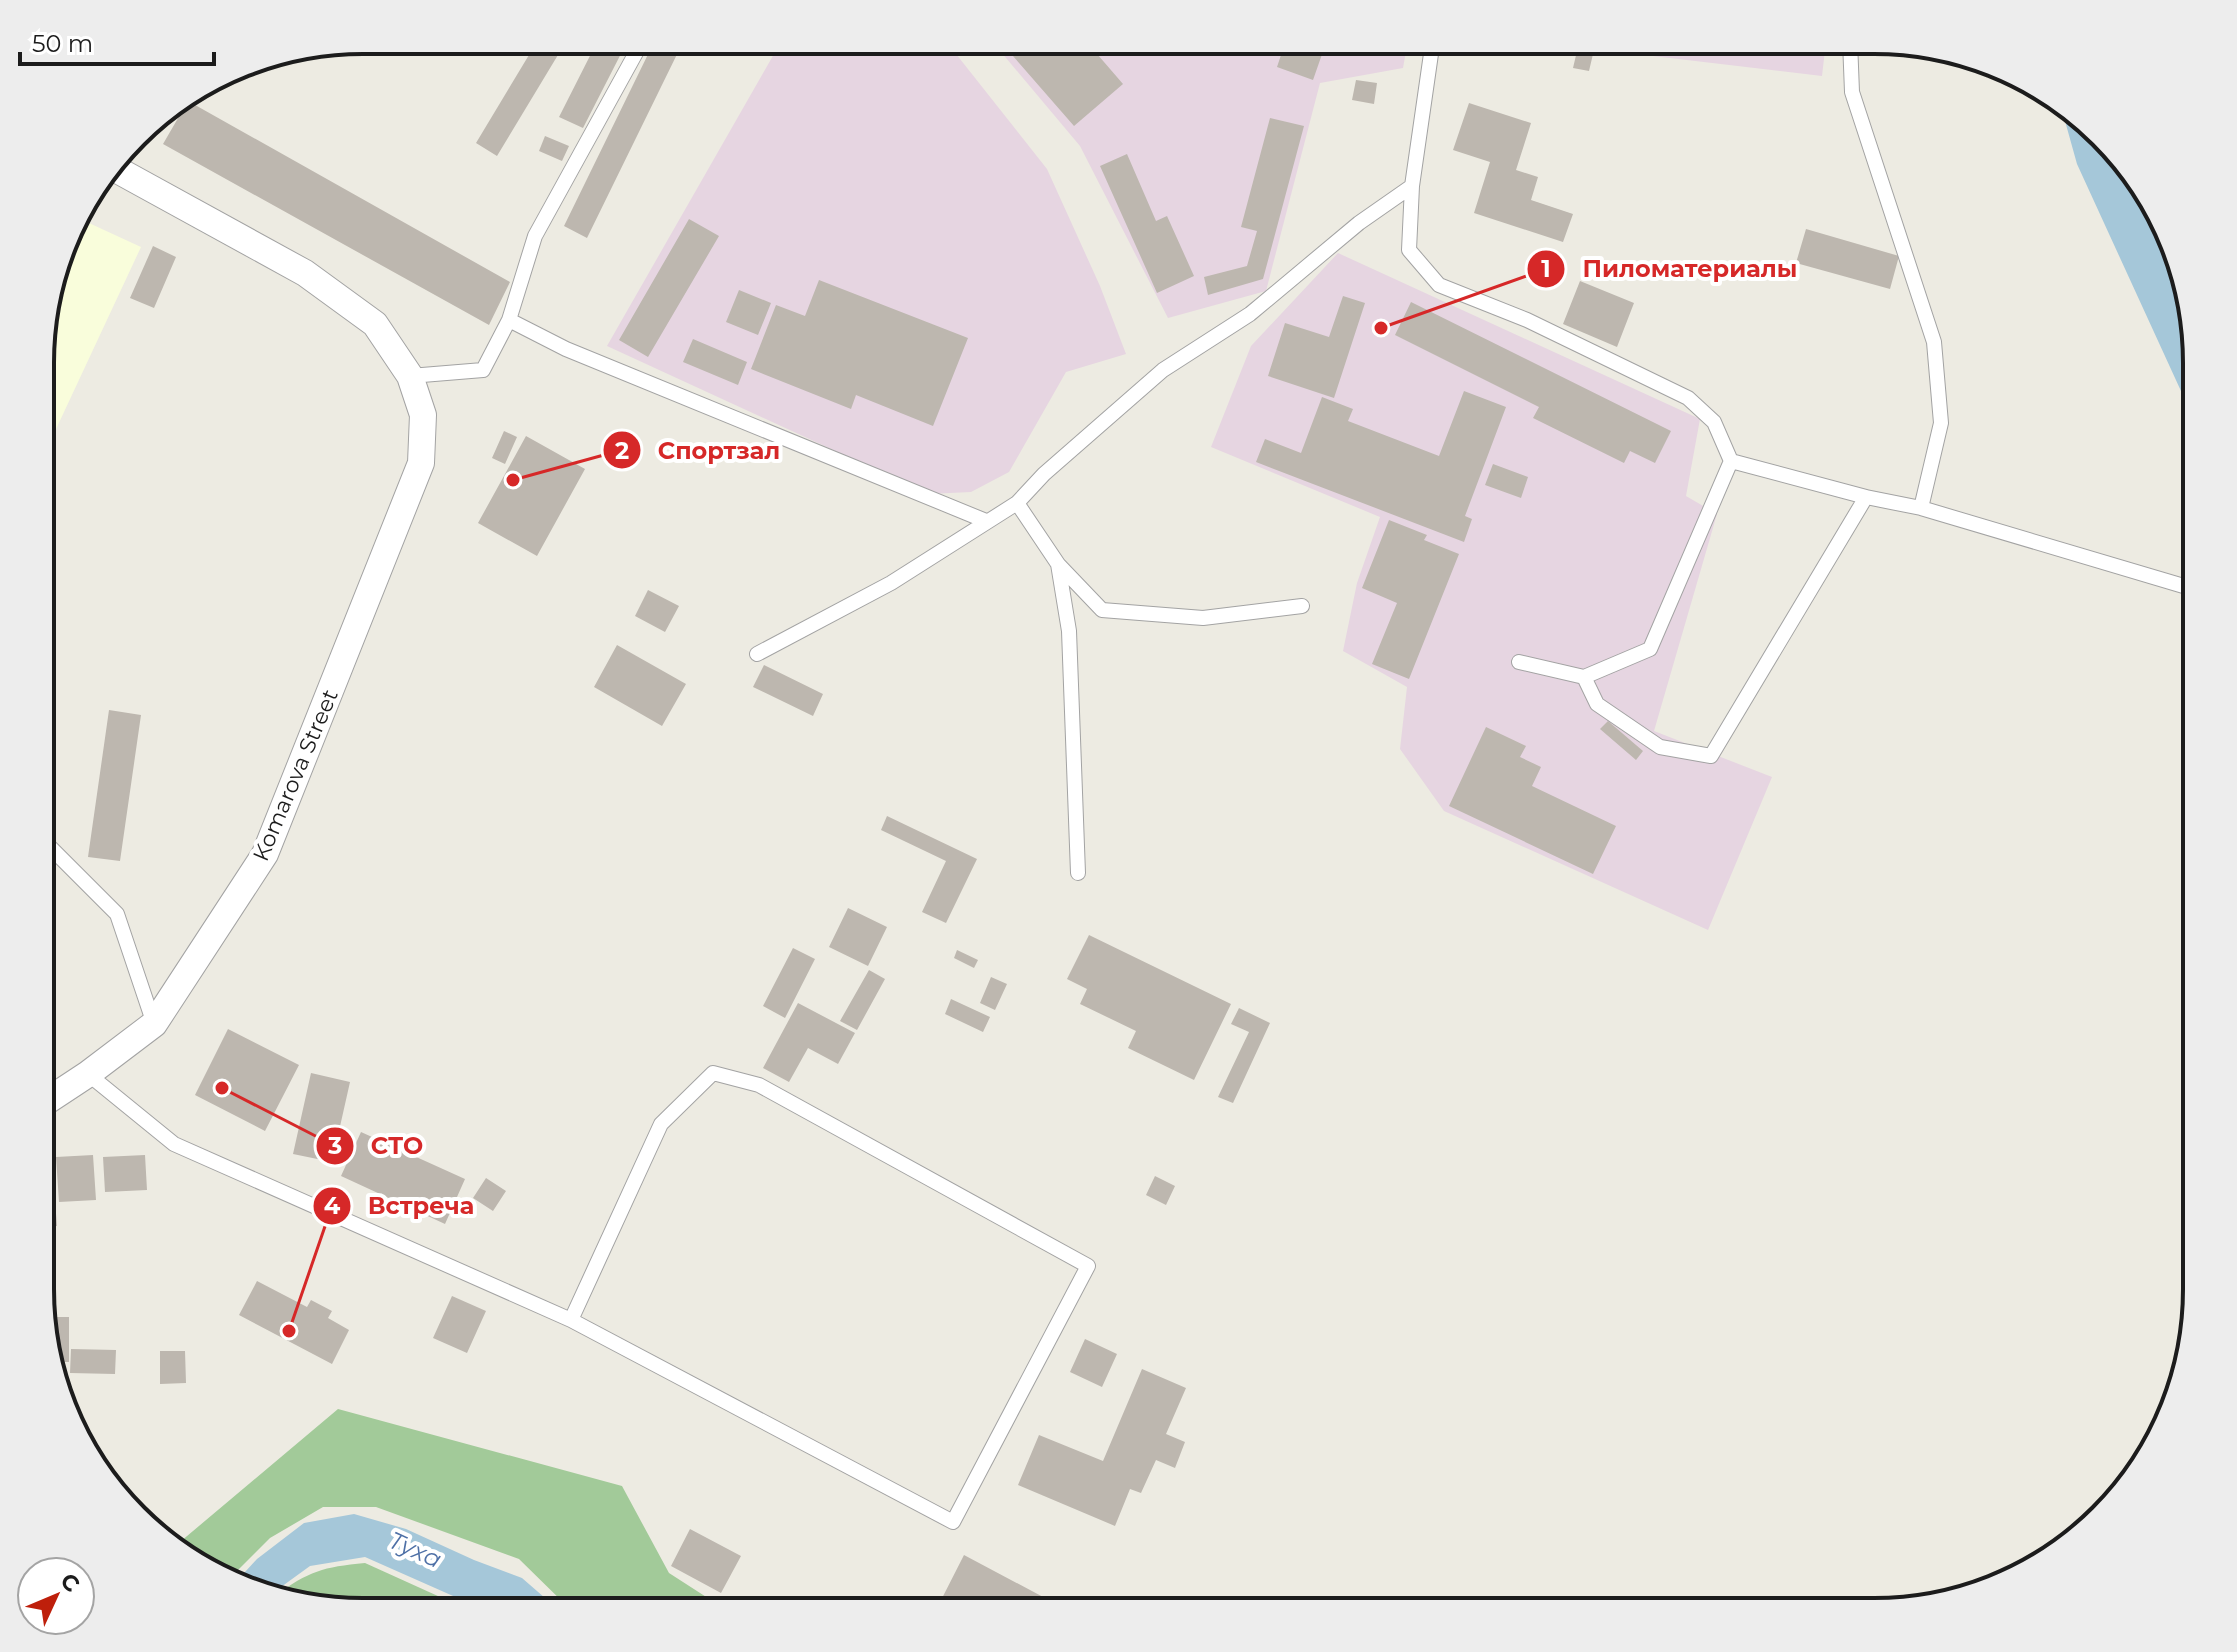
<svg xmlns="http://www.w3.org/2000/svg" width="2237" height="1652" viewBox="0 0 2237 1652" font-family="Montserrat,sans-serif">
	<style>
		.industrial { fill: #e6d5e1 }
		.education { fill: #f9fddb }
		.forest { fill: #a2ca99 }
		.water { fill: #a5c7d9 }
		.building { fill: #bdb7af }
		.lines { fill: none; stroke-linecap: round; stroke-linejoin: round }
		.service-casing { stroke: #a3a3a3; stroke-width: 16 }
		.minor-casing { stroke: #a3a3a3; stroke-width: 28 }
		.service { stroke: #fff; stroke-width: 14 }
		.minor { stroke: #fff; stroke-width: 26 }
		.labels { text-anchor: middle; stroke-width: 8; stroke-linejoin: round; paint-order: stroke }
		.street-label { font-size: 22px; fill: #1c1c1c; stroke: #fff }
		.water-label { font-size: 24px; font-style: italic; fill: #4e70a6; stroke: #fff }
		.rim { fill: none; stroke: #1c1c1c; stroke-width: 4 }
		.leader { fill: none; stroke: #d62828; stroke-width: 3 }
		.callout-dot { fill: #d62828; stroke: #fff; stroke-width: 3 }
		.mark-label { font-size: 24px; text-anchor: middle; font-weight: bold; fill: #fff }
		.callout-label { font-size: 24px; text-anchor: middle; font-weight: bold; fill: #d62828; stroke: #fff; stroke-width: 8; stroke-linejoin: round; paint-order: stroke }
	</style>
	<rect width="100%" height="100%" fill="#edebe2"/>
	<!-- industrial -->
	<path class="industrial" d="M782,40H945L1047,169L1100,286L1126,354L1066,372L1009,472L971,492L929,494L607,346Z
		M991,40H1408L1403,68L1320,83L1266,291L1168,318L1080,146Z
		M1554,41H1826L1822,76L1619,52Z
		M1338,253L1700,419L1686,496L1717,514L1654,731L1772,777L1708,930L1444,811L1400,749L1407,687L1343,651L1357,583L1380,517L1211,447L1251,346Z"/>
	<!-- education -->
	<path class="education" d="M78,218L141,247L43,457V320Z"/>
	<!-- forest -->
	<path class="forest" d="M338,1409L622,1486L669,1573L728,1611H572L519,1559L376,1507H323L270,1538L228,1580L174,1547Z
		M365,1563L471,1611H342L275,1596C309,1571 323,1567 365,1563Z"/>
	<!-- water -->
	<path class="water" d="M2060,103L2087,120L2164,220L2197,362V426L2077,164Z
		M354,1514L406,1529L474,1560L522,1578L560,1611H487L365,1557L310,1566L270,1595L234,1584L257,1559L304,1523Z"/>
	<!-- building -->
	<path class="building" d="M538,40H567L497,156L476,143Z
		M598,40H628L583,128L559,117Z
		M655,40H684L587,238L564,226Z
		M999,40H1085L1123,84L1074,126Z
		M1327,40L1313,80L1277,67L1285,43L1280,40Z
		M1491,40L1520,41L1518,55L1490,52Z
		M1610,41H1654L1653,48L1609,45Z
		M1577,51L1593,54L1589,71L1573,68Z
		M1356,80L1377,83L1374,104L1352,100Z
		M188,101L510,282L489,325L163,144Z
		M1469,103L1531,123L1516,170L1538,177L1531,200L1573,214L1563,242L1474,213L1490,162L1453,150Z
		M1270,118L1304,126L1263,279L1208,295L1204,277L1247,266L1257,231L1241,227Z
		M545,136L569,146L562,161L539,151Z
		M1127,154L1156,221L1167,216L1194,276L1157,293L1100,166Z
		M689,219L719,236L648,357L619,340Z
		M1806,229L1899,256L1890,289L1796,263Z
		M153,246L176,257L154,308L130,298Z
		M819,280L968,338L933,426L856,395L851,409L751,369L776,305L805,316Z
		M1580,281L1634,303L1617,347L1563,324Z
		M739,290L771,303L758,335L726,322Z
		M1343,296L1365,303L1334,398L1268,376L1285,323L1329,337Z
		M1411,302L1671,431L1655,463L1630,451L1624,463L1533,418L1539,407L1395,335Z
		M693,339L747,362L738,385L683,362Z
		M1464,391L1506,407L1465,516L1472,519L1464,542L1256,462L1265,439L1301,453L1322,397L1353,409L1348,421L1439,456Z
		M504,431L517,437L505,464L492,458Z
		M526,436L585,469L537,556L478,523Z
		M1493,464L1528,477L1521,498L1485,485Z
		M1389,520L1427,535L1424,540L1459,554L1409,679L1372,664L1397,603L1362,588Z
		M648,590L679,606L665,632L635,616Z
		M617,645L686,684L662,726L594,687Z
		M764,665L823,694L813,716L753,687Z
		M109,710L141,715L120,861L88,857Z
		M1608,721L1643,751L1636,760L1600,729Z
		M1486,727L1526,746L1520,757L1541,767L1532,786L1616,826L1593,874L1449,806Z
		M887,816L977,859L946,923L922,912L946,861L881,830Z
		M848,908L887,927L868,966L829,947Z
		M1089,935L1231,1004L1194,1080L1128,1048L1136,1031L1080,1004L1087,989L1067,979Z
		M793,948L815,959L785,1018L763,1006Z
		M957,950L978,960L974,968L954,958Z
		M869,970L885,979L857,1030L840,1021Z
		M991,977L1007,984L995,1010L980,1003Z
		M951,999L990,1017L983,1032L945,1014Z
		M798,1003L855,1033L838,1064L808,1048L789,1082L763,1068Z
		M1239,1008L1270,1023L1233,1103L1218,1097L1249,1032L1231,1024Z
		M228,1029L299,1065L265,1131L195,1095Z
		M311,1073L350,1082L332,1162L293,1154Z
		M361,1132L465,1179L445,1224L341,1176Z
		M93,1155L96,1200L59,1202L56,1157Z
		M145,1155L147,1190L105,1192L103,1157Z
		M1155,1176L1175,1186L1166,1205L1146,1195Z
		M486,1178L506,1191L493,1211L473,1198Z
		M54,1188L57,1226L41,1228V1190Z
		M257,1281L307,1307L311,1300L332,1311L328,1318L349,1330L332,1364L239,1315Z
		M452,1296L486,1311L467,1353L433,1338Z
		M42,1317H69V1362H55Z
		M1085,1339L1117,1354L1102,1387L1070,1372Z
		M71,1349L116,1350L115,1374L70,1373Z
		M160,1351H185L186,1383L160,1384Z
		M1142,1369L1186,1388L1166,1434L1185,1442L1175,1468L1156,1460L1141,1493L1130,1489L1115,1526L1018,1485L1039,1435L1103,1461Z
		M690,1529L741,1556L721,1593L671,1566Z
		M964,1555L1045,1598L1038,1612H935Z"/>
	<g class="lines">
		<defs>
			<path id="service" d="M1433,40L1412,186L1409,250L1439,285L1527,320L1688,398L1714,422L1731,461L1866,497L1921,508L2197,590
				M1850,41L1852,92L1934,342L1941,423L1921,508
				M509,320L535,236L643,40
				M410,376L483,370L509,320L566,349L986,521
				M1017,503L1058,564L1069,631L1078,873
				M1058,564L1102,610L1203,618L1302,606
				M757,654L891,583L1017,503L1044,474L1163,370L1250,314L1359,223L1412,186
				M1519,662L1584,677L1597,704L1660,747L1711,756L1866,497
				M1584,677L1650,649L1731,461
				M42,839L117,914L154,1024
				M88,1074L174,1144L571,1320L953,1522L1088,1266L759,1085L713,1073L661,1124L571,1320"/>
			<path id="minor" d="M41,1105L88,1074L154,1024L265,854L421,463L423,415L410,376L375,324L305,273L112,167"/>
		</defs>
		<!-- service casing -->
		<use href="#service" class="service-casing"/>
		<!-- minor casing -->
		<use href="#minor" class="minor-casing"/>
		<!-- service -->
		<use href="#service" class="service"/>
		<!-- minor -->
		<use href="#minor" class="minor"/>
	</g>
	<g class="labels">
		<!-- street labels -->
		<g class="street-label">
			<text transform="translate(295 775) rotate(-67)" y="8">Komarova Street</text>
		</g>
		<!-- water labels -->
		<g class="water-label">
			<text transform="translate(415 1550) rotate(24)" y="8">Туха</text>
		</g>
	</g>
	<!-- crop -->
	<path d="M0 0H2237V1652H0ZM363 54H1874A309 309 0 0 1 2183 363V1289A309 309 0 0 1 1874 1598H363A309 309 0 0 1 54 1289V363A309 309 0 0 1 363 54Z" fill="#ededed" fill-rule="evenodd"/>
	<path class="rim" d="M363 54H1874A309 309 0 0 1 2183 363V1289A309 309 0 0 1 1874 1598H363A309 309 0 0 1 54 1289V363A309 309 0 0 1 363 54Z"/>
	<!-- callouts -->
	<path class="leader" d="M1381 328L1546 269M513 480L622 450M222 1088L335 1146M289 1331L332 1206"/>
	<g class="callout-dot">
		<circle cx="1381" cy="328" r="8"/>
		<circle cx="513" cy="480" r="8"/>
		<circle cx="222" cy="1088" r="8"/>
		<circle cx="289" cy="1331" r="8"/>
		<circle cx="1546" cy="269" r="20"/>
		<circle cx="622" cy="450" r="20"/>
		<circle cx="335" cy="1146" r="20"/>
		<circle cx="332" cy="1206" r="20"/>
	</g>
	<g class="mark-label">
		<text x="1546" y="277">1</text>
		<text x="622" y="459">2</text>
		<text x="335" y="1154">3</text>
		<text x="332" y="1214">4</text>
	</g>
	<g class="callout-label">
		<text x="1690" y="277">Пиломатериалы</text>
		<text x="719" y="459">Спортзал</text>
		<text x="397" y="1154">СТО</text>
		<text x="421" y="1214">Встреча</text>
	</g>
	<!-- north arrow -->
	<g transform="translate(56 1596) rotate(46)"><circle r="38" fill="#ffffff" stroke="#a4a4a4" stroke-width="2"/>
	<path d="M0-6L14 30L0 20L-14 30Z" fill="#be1f0b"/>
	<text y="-12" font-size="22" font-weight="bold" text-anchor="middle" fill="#1c1c1c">С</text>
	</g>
	<!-- scale -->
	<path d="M20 52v12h194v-12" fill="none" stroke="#1c1c1c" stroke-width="4"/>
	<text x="32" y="52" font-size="24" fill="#1c1c1c" stroke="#ffffff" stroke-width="6" paint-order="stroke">50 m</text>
</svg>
